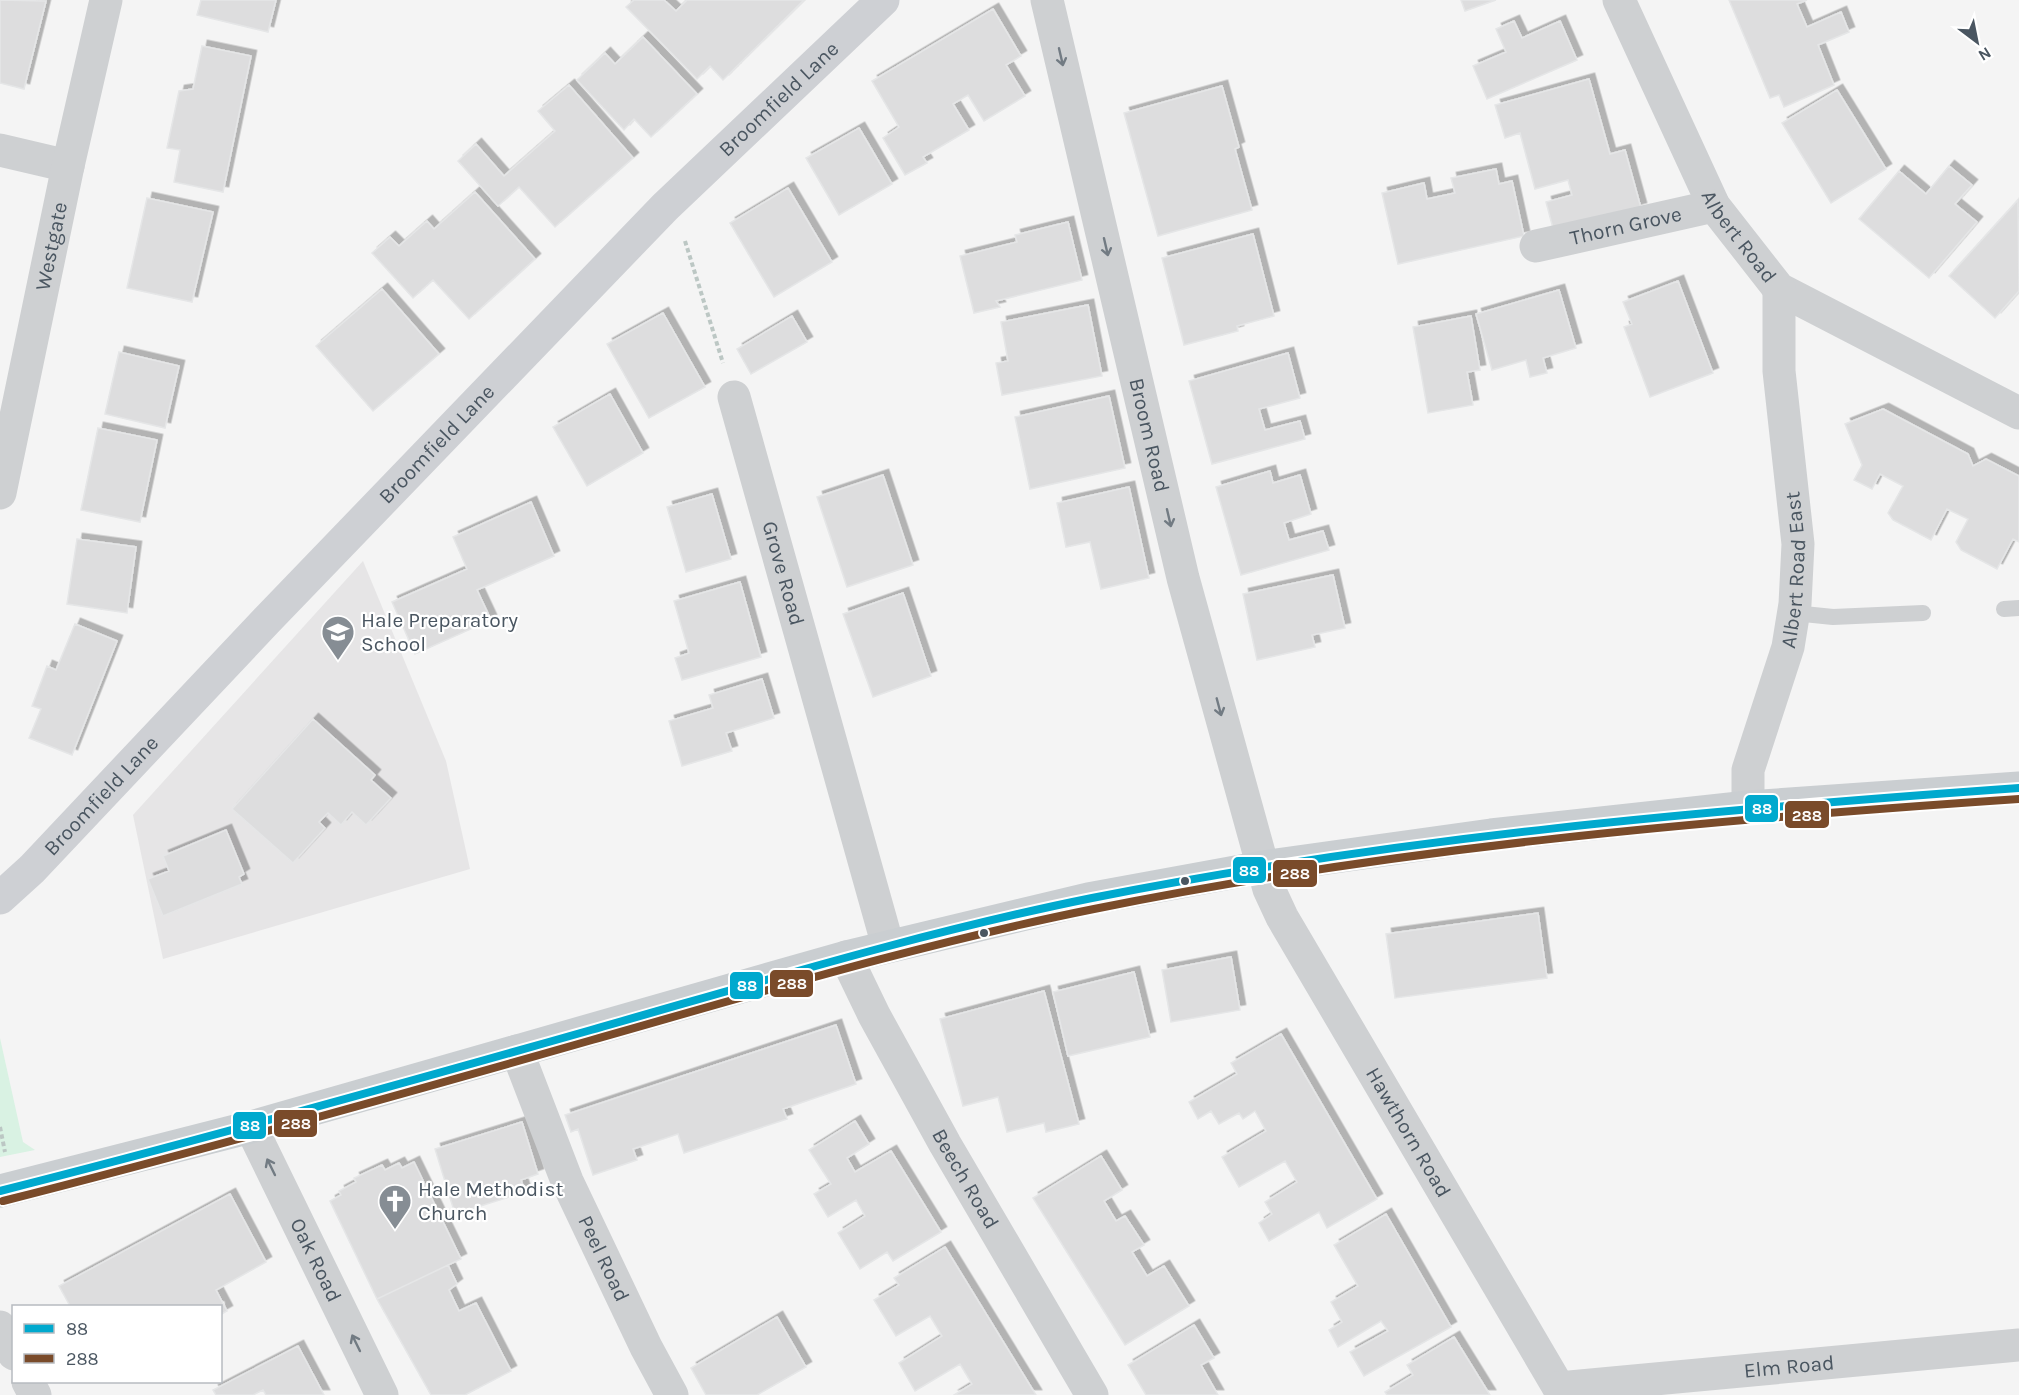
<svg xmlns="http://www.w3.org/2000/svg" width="2019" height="1395" viewBox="0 0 2019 1395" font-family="Karla,sans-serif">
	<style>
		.education { fill: #e6e5e6 }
		.green { fill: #d9f2e3 }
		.building { fill: #ddddde; stroke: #e5e6e7; stroke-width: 1.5; filter: url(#shadow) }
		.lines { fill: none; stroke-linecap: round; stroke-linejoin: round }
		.path { stroke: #bcc7c4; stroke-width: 4; stroke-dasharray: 4.5 3; stroke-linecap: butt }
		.service { stroke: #ced0d2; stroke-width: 16 }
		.minor { stroke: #ced0d2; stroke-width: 33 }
		.secondary { stroke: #ced0d4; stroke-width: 33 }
		.primary { stroke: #caced1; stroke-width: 33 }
		.bus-1-casing { stroke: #fff; stroke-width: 12 }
		.bus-2-casing { stroke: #fff; stroke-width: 12 }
		.bus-1 { stroke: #00a9ce; stroke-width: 8 }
		.bus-2 { stroke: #7a4b2a; stroke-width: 8 }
		.oneway { stroke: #727b83 }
		.bus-dot { fill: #4a5661; stroke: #fff; stroke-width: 2 }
		.labels { text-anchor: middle; stroke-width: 4.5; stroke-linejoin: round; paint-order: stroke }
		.street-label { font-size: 21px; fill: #4a5661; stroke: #fff }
		.poi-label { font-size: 21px; fill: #4a5661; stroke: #fff; text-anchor: start }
		.line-badge { stroke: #fff; stroke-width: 2 }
		.badge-label { font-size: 16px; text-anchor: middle; font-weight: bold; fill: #fff }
	</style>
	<defs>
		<filter id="shadow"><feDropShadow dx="5.5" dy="-5.5" stdDeviation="0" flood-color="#0004"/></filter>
	</defs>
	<rect width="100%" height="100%" fill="#f4f4f4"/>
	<!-- education -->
	<path class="education" d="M363,561L446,761L470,869L163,959L133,815Z"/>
	<!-- green -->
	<path class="green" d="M0,1038L23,1142L35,1150L0,1157Z"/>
	<!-- building -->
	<path class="building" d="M0,0L46,1L24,89L0,83Z
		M201,0H276L268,32L197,15Z
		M634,0H664L676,11L687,0H804L723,80L710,66L697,79L626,7Z
		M1461,0H1496L1465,11Z
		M1729,0H1807L1797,4L1807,27L1841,12L1849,32L1818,45L1834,85L1784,107L1779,95L1770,98Z
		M993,9L1021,56L1006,65L1025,96L984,121L968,95L953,104L969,130L923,157L927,163L905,175L883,138L899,127L872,81Z
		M1514,21L1522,38L1560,21L1577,60L1487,99L1473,66L1506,52L1496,29Z
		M643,37L697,94L651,137L634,119L624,130L577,80L605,53L615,64Z
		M202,46L251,56L223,192L174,182L180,150L167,148L179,91L193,89Z
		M1589,79L1610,154L1625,150L1641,208L1554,232L1546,202L1572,195L1568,180L1535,189L1520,133L1505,138L1495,105Z
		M569,85L633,158L555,227L519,187L498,206L458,161L476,144L504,176L555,131L538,111Z
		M1222,86L1239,147L1235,149L1252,210L1158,236L1124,113Z
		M1837,90L1886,169L1831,203L1782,123Z
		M859,128L892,184L839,215L806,158Z
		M1949,166L1972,185L1955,204L1977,222L1929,278L1859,219L1899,171L1926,194Z
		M1496,169L1499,184L1512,181L1524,236L1398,264L1382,193L1424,183L1427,199L1455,193L1451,178Z
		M788,188L832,262L774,297L730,223Z
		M475,192L535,259L469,319L433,280L413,298L372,253L390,237L399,246L427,221L434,229Z
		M147,198L213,212L192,302L127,288Z
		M2018,200L2019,291L1995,318L1949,276Z
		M1068,222L1082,280L996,301L1000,307L974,313L960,256L1017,242L1015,235Z
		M1253,234L1274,316L1237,326L1238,331L1184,345L1162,258Z
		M1678,281L1713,373L1650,397L1624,327L1632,324L1623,302Z
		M382,289L439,354L373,411L316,346Z
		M1559,290L1576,348L1543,358L1547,373L1530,377L1526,360L1492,370L1476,314Z
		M1088,305L1102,376L1002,395L996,363L1008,361L1001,322Z
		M663,313L705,387L649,418L607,344Z
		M792,316L807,342L751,374L737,349Z
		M1471,316L1480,370L1467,372L1473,405L1428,413L1413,327Z
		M119,352L179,366L165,428L105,414Z
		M1288,353L1300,398L1259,409L1265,430L1300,421L1305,439L1212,464L1189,381Z
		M610,394L643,453L587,486L553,427Z
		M1109,396L1125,468L1030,489L1015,417Z
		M1883,409L1968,454L1973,466L1986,459L2019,476V542L2013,539L1997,569L1961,550L1956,542L1968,519L1947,509L1931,540L1893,520L1888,513L1903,486L1880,474L1872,489L1854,480L1862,465L1845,424Z
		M98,428L157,440L140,522L81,510Z
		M1270,471L1273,483L1300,475L1311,514L1284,523L1289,540L1323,531L1329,550L1241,575L1216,487Z
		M883,475L913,565L847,587L817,497Z
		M1129,487L1149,578L1101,589L1090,542L1066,547L1057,503Z
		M712,494L731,559L686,572L667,507Z
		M531,502L554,556L477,590L491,620L415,654L392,602L467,569L453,537Z
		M77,539L136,547L127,613L67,604Z
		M1333,575L1345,628L1312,635L1315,647L1257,660L1243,594Z
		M740,582L761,657L682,680L675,658L689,653L674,601Z
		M903,593L931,676L873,697L843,614Z
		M75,624L117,641L72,755L29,738L41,709L32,706L47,666L56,670Z
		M762,679L774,718L726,733L732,751L682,766L669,721L713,708L709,695Z
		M313,719L375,775L371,780L391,798L366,825L352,812L341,825L328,813L319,822L325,828L293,863L232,809Z
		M226,830L244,874L239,877L242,884L163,916L148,879L169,871L163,856Z
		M1538,913L1547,978L1395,998L1386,934Z
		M1231,957L1240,1010L1171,1022L1162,970Z
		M1134,972L1150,1037L1068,1056L1053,992Z
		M1044,991L1079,1124L1046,1132L1044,1123L1007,1132L998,1097L963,1106L940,1019Z
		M836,1025L856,1084L783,1109L787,1119L684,1153L678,1134L633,1149L637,1160L593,1175L578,1129L571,1132L565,1115Z
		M1281,1034L1377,1199L1327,1228L1319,1212L1269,1241L1259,1223L1272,1214L1265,1202L1297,1182L1285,1161L1239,1187L1222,1157L1266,1131L1255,1111L1243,1119L1239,1113L1219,1124L1211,1111L1198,1119L1189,1102L1237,1074L1231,1063Z
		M855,1121L869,1144L847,1158L855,1172L891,1151L941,1232L893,1261L887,1252L860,1269L838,1233L865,1216L856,1200L828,1217L814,1194L831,1184L809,1150Z
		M522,1122L538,1174L521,1180L525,1192L455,1214L435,1149Z
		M1101,1156L1122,1190L1104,1201L1116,1221L1125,1216L1144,1245L1132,1252L1147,1276L1164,1266L1189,1306L1125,1345L1033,1198Z
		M414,1162L461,1259L377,1299L330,1201L341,1195L339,1191L356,1182L354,1178L382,1165L385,1170L399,1163L402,1168Z
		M230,1194L266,1262L216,1290L227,1311L220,1315V1306H70L59,1286Z
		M1386,1214L1451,1327L1364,1376L1350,1352L1388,1331L1381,1321L1338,1347L1329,1330L1342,1322L1331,1302L1358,1286L1334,1245Z
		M945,1247L1036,1395H954L972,1384L960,1364L915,1391L899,1363L942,1336L930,1316L896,1336L874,1300L899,1285L894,1278Z
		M448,1265L457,1284L449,1290L459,1311L476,1303L511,1371L465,1395H431L377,1299Z
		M777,1317L806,1367L757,1395H706L691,1368Z
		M1194,1325L1214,1358L1201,1365L1218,1395H1146L1128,1365Z
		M1454,1337L1490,1395H1387L1385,1392L1413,1375L1407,1365Z
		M298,1346L324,1395H266L263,1390L253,1395H216L213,1390Z"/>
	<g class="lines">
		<!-- path -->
		<path class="path" d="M685,241L723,363
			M0,1127L5,1152"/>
		<!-- service -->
		<path class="service" d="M2004,609L2019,608
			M1794,613L1833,617L1923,613"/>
		<!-- minor -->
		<g class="minor">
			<path id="s1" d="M1047,0L1183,578L1269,889L1282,917L1563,1395"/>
			<path id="s2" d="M1619,0L1714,206L1779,289L2019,413"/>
			<path d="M0,150L68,166"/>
			<path id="s3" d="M1536,246L1714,206"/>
			<path id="s4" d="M734,397L888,946"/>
			<path id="s5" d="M0,493L68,166L106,0"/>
			<path id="s6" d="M1748,807V770L1788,647L1795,604L1798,544L1779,371V289"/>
			<path id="s7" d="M846,957L874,1015L945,1144L1092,1395"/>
			<path id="s8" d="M517,1051L567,1181L646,1347L672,1395"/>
			<path id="s9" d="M251,1127L382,1395"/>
			<path d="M0,1327L14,1354"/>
			<path d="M28,1382L35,1395"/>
			<path id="s10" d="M1559,1388L2019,1345"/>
		</g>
		<!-- secondary -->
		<path class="secondary" id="s11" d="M0,898L32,869L266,621L665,207L883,0"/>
		<!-- primary -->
		<path class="primary" d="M0,1191L251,1127L846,957L1088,899L1263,867L1491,835L1748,807L2019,788"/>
		<defs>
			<path id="bus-1" d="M0,1191C198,1141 394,1086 591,1030C757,983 923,932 1092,898C1399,837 1708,810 2019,788"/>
			<path id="bus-2" d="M3,1201C200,1151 396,1096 592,1040C758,993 924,943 1094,909C1399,847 1709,820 2019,799"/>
		</defs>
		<!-- bus-1 casing -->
		<use href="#bus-1" class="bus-1-casing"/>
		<!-- bus-2 casing -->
		<use href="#bus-2" class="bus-2-casing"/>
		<!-- bus-1 -->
		<use href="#bus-1" class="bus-1"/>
		<!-- bus-2 -->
		<use href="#bus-2" class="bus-2"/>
	</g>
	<!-- one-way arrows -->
	<defs><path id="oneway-shaft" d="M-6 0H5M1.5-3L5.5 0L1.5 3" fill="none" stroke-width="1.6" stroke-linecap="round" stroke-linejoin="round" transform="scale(1.5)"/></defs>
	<g class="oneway">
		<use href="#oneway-shaft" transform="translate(1061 57) rotate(77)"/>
		<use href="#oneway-shaft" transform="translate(1106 247) rotate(77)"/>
		<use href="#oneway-shaft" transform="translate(1169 518) rotate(77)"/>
		<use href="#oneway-shaft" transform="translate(1219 707) rotate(75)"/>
		<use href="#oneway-shaft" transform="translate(271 1167) rotate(-116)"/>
		<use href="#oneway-shaft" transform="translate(356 1343) rotate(-116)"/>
	</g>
	<!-- icons -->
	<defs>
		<symbol id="school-pin" viewBox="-11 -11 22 30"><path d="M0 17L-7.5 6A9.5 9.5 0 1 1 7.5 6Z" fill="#868d94" stroke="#fff"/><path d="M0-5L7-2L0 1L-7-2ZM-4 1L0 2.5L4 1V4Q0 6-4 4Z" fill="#fff"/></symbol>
		<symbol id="church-pin" viewBox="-11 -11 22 30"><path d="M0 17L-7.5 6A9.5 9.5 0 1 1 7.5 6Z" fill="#868d94" stroke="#fff"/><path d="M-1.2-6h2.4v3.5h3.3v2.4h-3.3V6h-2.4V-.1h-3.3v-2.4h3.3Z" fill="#fff"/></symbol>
	</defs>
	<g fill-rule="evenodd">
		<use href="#school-pin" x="319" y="613" width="38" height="52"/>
		<use href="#church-pin" x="376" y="1182" width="38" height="52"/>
	</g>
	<!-- markers -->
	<g class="bus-dot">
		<circle cx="1185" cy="881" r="5"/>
		<circle cx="984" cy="933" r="5"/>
	</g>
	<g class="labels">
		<!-- street labels -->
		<g class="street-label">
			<text dy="7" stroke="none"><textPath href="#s11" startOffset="1116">Broomfield Lane</textPath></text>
			<text dy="7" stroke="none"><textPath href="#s3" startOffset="92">Thorn Grove</textPath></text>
			<text dy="7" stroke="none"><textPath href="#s2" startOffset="266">Albert Road</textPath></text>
			<text dy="7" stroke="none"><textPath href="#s5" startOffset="252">Westgate</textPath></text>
			<text dy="7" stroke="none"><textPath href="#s1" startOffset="447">Broom Road</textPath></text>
			<text dy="7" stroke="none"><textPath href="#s11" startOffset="630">Broomfield Lane</textPath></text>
			<text dy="7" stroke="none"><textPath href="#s6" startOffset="244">Albert Road East</textPath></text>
			<text dy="7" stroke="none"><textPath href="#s4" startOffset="183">Grove Road</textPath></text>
			<text dy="7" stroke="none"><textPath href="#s11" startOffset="144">Broomfield Lane</textPath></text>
			<text dy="7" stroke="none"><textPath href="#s1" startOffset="1197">Hawthorn Road</textPath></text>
			<text dy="7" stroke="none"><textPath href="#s7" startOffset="252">Beech Road</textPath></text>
			<text dy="7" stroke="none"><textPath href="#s8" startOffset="225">Peel Road</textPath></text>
			<text dy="7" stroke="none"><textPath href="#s9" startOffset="148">Oak Road</textPath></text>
			<text dy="7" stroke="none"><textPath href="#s10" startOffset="231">Elm Road</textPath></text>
		</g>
		<!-- poi labels -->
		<g class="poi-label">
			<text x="361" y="627">Hale Preparatory<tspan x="361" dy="24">School</tspan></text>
			<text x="418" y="1196">Hale Methodist<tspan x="418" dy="24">Church</tspan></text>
		</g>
	</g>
	<g class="line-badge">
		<rect x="1744" y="794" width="35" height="29" rx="6" fill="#00a9ce"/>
		<rect x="1784" y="800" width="46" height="29" rx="6" fill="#7a4b2a"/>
		<rect x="1232" y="856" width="35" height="28" rx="6" fill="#00a9ce"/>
		<rect x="1272" y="859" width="46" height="29" rx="6" fill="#7a4b2a"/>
		<rect x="769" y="969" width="45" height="29" rx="6" fill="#7a4b2a"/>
		<rect x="729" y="971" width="35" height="29" rx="6" fill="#00a9ce"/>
		<rect x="273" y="1109" width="45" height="29" rx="6" fill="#7a4b2a"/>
		<rect x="232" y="1111" width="35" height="29" rx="6" fill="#00a9ce"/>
	</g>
	<g class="badge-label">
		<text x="1762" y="814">88</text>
		<text x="1807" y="821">288</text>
		<text x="1249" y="876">88</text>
		<text x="1295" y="879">288</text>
		<text x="792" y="989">288</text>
		<text x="747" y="991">88</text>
		<text x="296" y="1129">288</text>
		<text x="250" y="1131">88</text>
	</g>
	<!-- legend -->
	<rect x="12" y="1305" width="210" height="78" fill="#ffffff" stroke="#b7bbc0" stroke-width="1.5"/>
	<rect x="24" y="1324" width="30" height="9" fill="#00a9ce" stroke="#b7bbc0" stroke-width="1.5"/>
	<text x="66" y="1335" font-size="18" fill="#4a5661">88</text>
	<rect x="24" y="1354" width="30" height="9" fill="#7a4b2a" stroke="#b7bbc0" stroke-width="1.5"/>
	<text x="66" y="1365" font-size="18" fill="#4a5661">288</text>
	<!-- north arrow -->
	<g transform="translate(1977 42) rotate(148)" stroke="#ffffff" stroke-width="4.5" paint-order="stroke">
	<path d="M0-4.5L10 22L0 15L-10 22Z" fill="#4a5661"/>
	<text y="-9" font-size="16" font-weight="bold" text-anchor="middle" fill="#4a5661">N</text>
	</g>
</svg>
